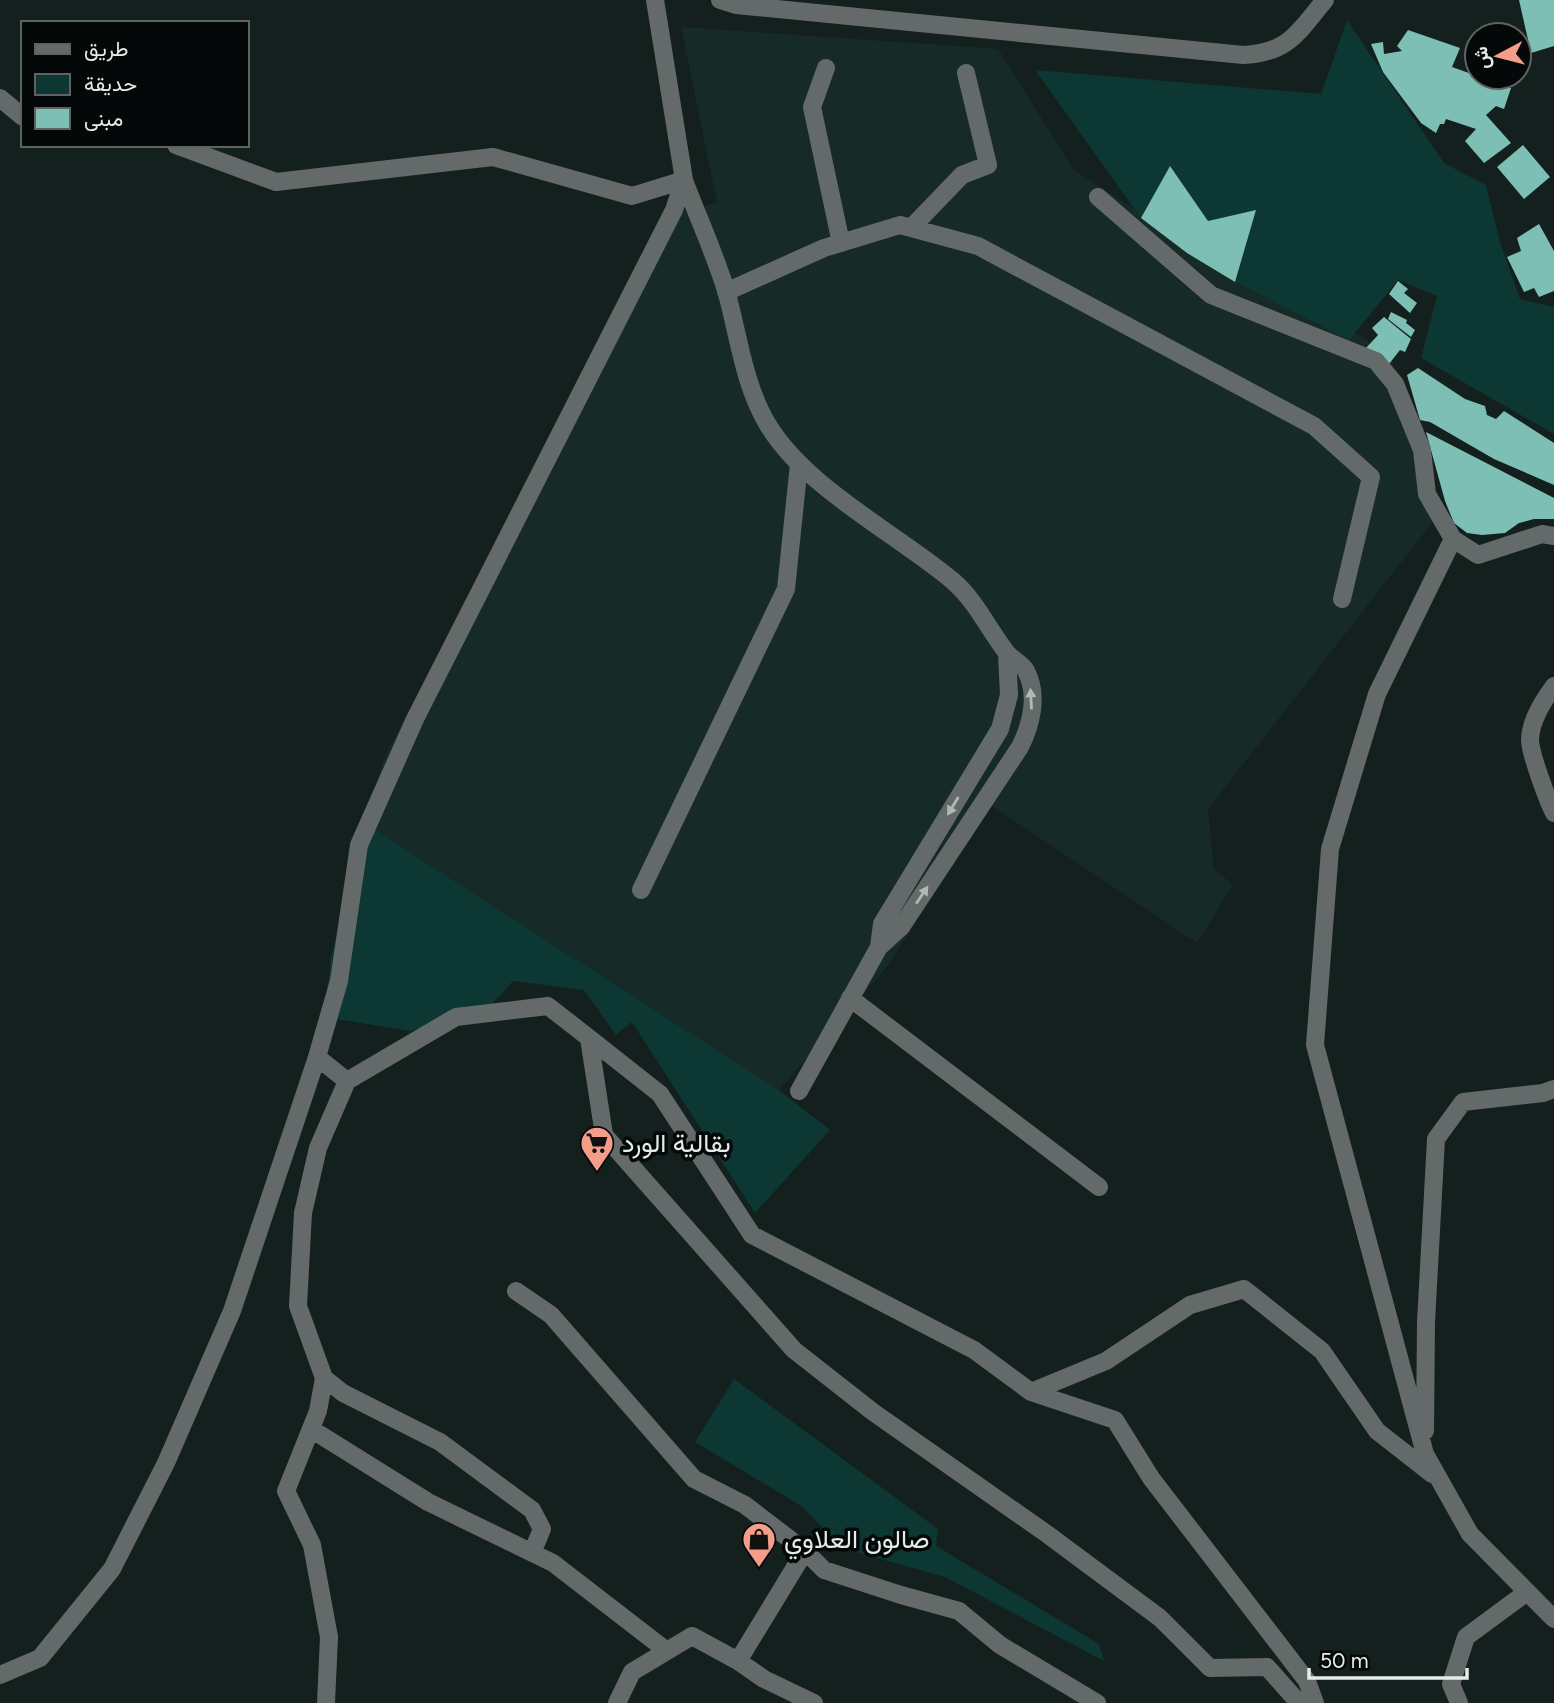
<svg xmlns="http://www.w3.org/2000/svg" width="1554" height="1703" viewBox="0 0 1554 1703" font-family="Figtree,Vazirmatn,sans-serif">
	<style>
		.built { fill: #162a27 }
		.green { fill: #0d3732 }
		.building { fill: #7dbfb5 }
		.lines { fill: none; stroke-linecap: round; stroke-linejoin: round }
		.minor { stroke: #646a69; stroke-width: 18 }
		.oneway { fill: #b1b8b6 }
		.labels { text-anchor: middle; stroke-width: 7; stroke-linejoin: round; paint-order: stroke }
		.poi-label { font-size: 26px; fill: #e4ecea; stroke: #040808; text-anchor: start }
	</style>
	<rect width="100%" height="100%" fill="#14201e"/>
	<!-- built -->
	<path class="built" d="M681,27L998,49L1074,170L1234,273L1346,327L1390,355L1442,510L1208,809L1214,869L1233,885L1197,943L992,806L886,968L779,1090L363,822L386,754L672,213L717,203Z"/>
	<!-- green -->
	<path class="green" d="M1347,20L1444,163L1486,185L1500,242L1520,299L1554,307V434L1421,358L1437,296L1398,280L1349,340L1235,282L1256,210L1208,221L1170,166L1141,218L1035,70L1321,94Z
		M363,822L779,1090L830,1130L755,1213L632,1022L616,1035L584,990L513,981L487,1010L410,1031L324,1017L331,958Z
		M734,1379L938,1529L936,1546L1099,1644L1104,1661L945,1577L841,1548L803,1507L695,1442Z"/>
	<!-- building -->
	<path class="building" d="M1519,0H1554V46L1531,53Z
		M1408,30L1460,48L1452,67L1511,88L1504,109L1496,106L1486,115L1511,143L1484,163L1465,141L1476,129L1446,119L1444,124H1440L1436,133L1421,123L1383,72L1371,44L1383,42L1384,54L1402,51L1397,46Z
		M1523,145L1550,177L1524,199L1497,167Z
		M1170,166L1208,221L1256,210L1235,282L1187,253L1141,218Z
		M1539,224L1554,251V291L1539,297L1534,288L1524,292L1507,257L1521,251L1517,238Z
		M1398,281L1408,289L1404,293L1417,303L1410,313L1389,294Z
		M1391,312L1407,320L1406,323L1415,330L1411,337L1388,319Z
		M1384,317L1411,339L1405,352L1400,350L1389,364L1366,348L1378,335L1372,328Z
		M1418,368L1465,399L1485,406L1487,415L1496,419L1504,411L1554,443V485L1494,459L1430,422L1420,420L1407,375Z
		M1426,432L1554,498V519H1534L1519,523L1505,533L1482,535L1467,533L1454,523L1445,501Z"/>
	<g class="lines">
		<!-- minor -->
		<path class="minor" d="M720,0L736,5L1243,55C1289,53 1298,32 1325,0
			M826,68L812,107L841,243
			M0,98L23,117
			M176,145L276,182L493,157L632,196L684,180C698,218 716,256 727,294C739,338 744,385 768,425C807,489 896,533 953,581C977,602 988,629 1007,653C1012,660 1022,663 1026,671C1039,695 1031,725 1020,747L901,927L879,947L799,1091
			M1098,197L1211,295L1376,361L1395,384L1422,450L1427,494L1453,539L1377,694L1330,849L1315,1045L1425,1454L1470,1534L1554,1619
			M911,228L962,175L988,165L966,73
			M726,292L824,248L900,225L978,246L1314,426L1371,477L1342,599
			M1453,539L1478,555L1542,534L1554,536
			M1554,686C1543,701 1530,721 1530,741C1531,755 1547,799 1554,813
			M641,890L786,589L799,464
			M879,947L882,924L1000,729L1009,695L1007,654
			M850,998L1099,1187
			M589,1038L660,1094L752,1235L974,1350L1031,1392
			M317,1057L347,1081
			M516,1291L551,1315L694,1479L745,1505L805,1551L824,1570L901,1595L959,1611L1000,1645L1097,1703
			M324,1378L343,1393L440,1442L532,1510L542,1529L532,1553
			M311,1429L428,1502L553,1563L667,1651
			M1425,1431L1426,1322L1436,1139L1463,1102L1543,1093L1554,1089
			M738,1661L805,1551
			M0,1675L40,1658L112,1569L166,1463L232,1311L317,1057L339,981L359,845L415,719L674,210L684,180L655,0
			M326,1703L329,1637L312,1545L286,1491L318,1411L324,1378L298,1306L303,1213L318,1148L347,1081L456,1017L548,1006L589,1038L604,1135L794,1350L873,1412L1047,1534L1160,1618L1210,1668L1267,1667L1299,1703
			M617,1703L632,1672L692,1636L738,1661L764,1679L814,1703
			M1315,1703L1307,1681L1151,1478L1115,1420L1031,1392L1106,1361L1190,1305L1244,1289L1322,1351L1377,1431L1432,1474
			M1459,1703L1451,1684L1466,1637L1527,1592"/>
	</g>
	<!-- one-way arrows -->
	<defs><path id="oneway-solid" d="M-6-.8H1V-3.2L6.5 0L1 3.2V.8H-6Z" transform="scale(1.75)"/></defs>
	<g class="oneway">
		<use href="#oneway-solid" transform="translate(1031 699) rotate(-93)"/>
		<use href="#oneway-solid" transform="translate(953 806) rotate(121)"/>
		<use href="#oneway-solid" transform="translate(922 895) rotate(-56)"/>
	</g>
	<!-- icons -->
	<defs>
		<symbol id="supermarket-pin" viewBox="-11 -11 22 30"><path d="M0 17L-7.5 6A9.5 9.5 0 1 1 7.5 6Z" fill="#f49e89" stroke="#040808"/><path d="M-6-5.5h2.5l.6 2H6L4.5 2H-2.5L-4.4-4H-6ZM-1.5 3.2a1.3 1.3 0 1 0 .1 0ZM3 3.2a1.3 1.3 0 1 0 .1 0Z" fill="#111"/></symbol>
		<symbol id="shop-pin" viewBox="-11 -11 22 30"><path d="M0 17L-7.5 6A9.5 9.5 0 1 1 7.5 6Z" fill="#f49e89" stroke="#040808"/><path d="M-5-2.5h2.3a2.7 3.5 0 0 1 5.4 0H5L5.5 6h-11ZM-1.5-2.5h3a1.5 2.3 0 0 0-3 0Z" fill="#111"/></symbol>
	</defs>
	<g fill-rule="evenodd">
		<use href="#supermarket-pin" x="578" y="1124" width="38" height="52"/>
		<use href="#shop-pin" x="740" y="1520" width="38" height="52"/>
	</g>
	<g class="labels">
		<!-- poi labels -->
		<g class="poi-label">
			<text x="622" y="1152">بقالية الورد</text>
			<text x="784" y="1548">صالون العلاوي</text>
		</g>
	</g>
	<!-- legend -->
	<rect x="21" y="21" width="228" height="126" fill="#040808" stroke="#5e6362" stroke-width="2"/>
	<rect x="35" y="44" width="35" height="10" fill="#646a69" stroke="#5e6362" stroke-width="2"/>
	<text x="84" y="56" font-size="21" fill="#e4ecea">طريق</text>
	<rect x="35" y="74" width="35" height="21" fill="#0d3732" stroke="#5e6362" stroke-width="2"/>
	<text x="84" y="91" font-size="21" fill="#e4ecea">حديقة</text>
	<rect x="35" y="108" width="35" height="21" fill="#7dbfb5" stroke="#5e6362" stroke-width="2"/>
	<text x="84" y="126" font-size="21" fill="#e4ecea">مبنى</text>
	<!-- north arrow -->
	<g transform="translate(1498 56) rotate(263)"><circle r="33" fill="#040808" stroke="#5e6362" stroke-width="2"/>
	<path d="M0-5L12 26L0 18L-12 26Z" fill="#f49e89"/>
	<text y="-10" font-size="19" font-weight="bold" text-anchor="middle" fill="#e4ecea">ش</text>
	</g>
	<!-- scale -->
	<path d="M1309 1668v10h158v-10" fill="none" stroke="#e4ecea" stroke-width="3.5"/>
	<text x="1320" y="1668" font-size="21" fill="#e4ecea" stroke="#040808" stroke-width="5" paint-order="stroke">50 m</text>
</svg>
